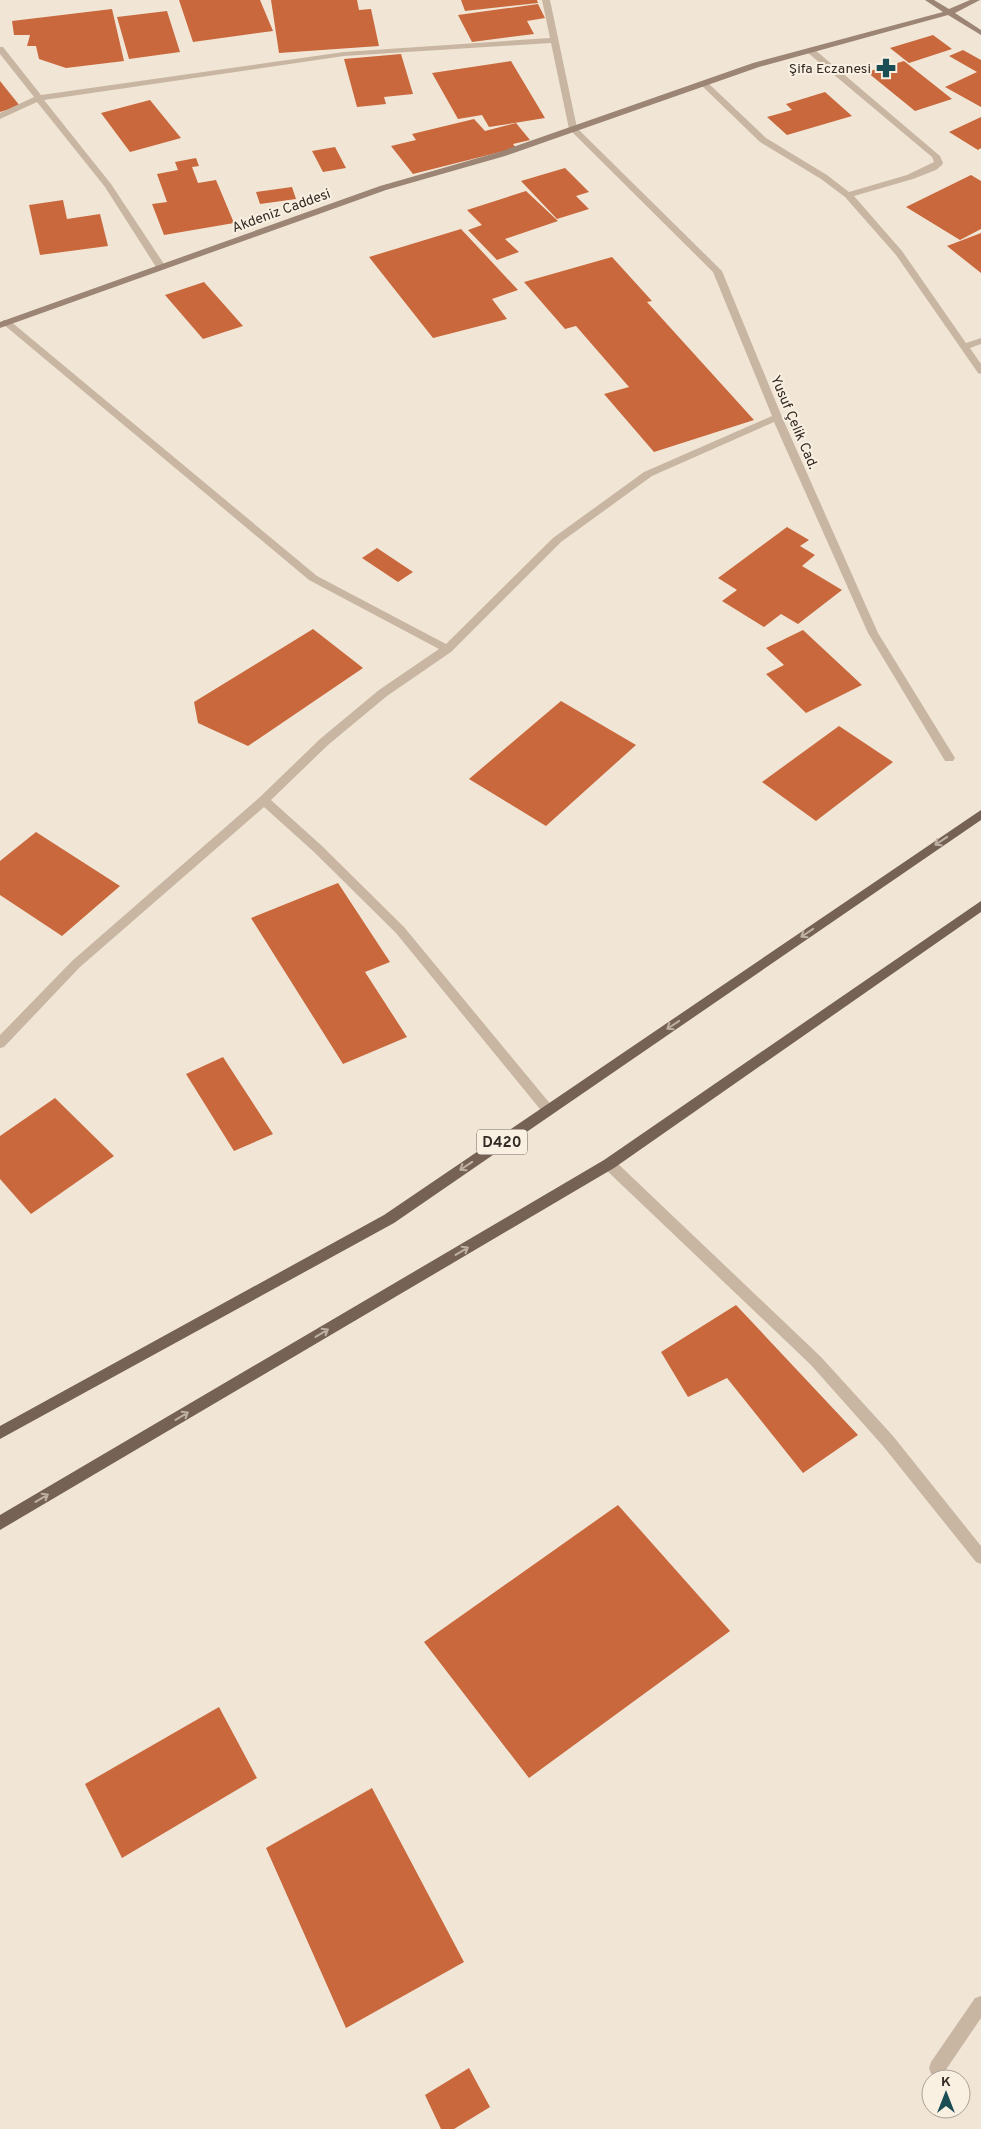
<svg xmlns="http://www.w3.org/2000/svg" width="981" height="2129" viewBox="0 0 981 2129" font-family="Overpass,sans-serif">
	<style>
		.building { fill: #c8683c }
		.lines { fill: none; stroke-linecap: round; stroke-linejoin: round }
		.lane { fill: #c8b6a2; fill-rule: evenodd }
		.street { fill: #c8b6a2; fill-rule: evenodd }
		.secondary { fill: #9c8574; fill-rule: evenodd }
		.primary { fill: #756255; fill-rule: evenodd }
		.oneway { stroke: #beb0a3 }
		.labels { text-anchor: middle; stroke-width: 4; stroke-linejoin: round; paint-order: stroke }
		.far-poi-label { font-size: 14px; fill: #332a24; stroke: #f9f0e2; text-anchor: end }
		.far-street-label { font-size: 14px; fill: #332a24; stroke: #f9f0e2 }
		.shield { fill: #f9f0e2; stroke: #6e655d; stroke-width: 1 }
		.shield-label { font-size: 15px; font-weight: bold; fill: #332a24 }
	</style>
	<rect width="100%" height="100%" fill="#f1e6d6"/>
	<!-- building -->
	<path class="building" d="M179,0H260L273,31L193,42Z
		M271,0H357L359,10L371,9L379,46L279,53Z
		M461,0H537L538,3L465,11Z
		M538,4L545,18L527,21L534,34L472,42L458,15Z
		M112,9L124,61L66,68L39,59L36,46H27L30,35H14L12,21Z
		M167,11L180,52L129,59L117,17Z
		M933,35L952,49L909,63L890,48Z
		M963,50L981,60V107L945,87L977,72L949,56Z
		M401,54L413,94L384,97L386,104L357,107L344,59Z
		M511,61L545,118L489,127L482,115L458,119L432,73Z
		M904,61L952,99L915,111L867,72Z
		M0,81L20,106L0,112Z
		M825,92L852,116L787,135L767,117L792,110L786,104Z
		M150,100L181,138L130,152L101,113Z
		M981,117V148L978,150L949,132Z
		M474,119L485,131L516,123L530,140L513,144L516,148L413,174L391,146L416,140L412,134Z
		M335,147L346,168L323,172L312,151Z
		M196,158L199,166L192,167L198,183L216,180L234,223L164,235L152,204L167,202L157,174L178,170L175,162Z
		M565,168L589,192L576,196L589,209L557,219L521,181Z
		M971,175L981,181V229L960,240L906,207Z
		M292,187L296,199L260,204L256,192Z
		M526,191L558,221L505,239L519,252L497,260L468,230L482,225L467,210Z
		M63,200L67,219L100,214L108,246L40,255L29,205Z
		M461,229L518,290L492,299L507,319L433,338L369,257Z
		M981,233V273L947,246Z
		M612,257L652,301L647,302L754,420L654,452L604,394L629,387L576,326L565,329L524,282Z
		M204,282L243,326L203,339L165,295Z
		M787,527L809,540L800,546L815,555L802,566L842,590L798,624L781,614L764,627L722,601L737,590L718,578Z
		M377,548L413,572L398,582L362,558Z
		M313,629L363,668L248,746L198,723L194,702Z
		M803,630L862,685L806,713L766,674L784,665L766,648Z
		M561,701L636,745L546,826L469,779Z
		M839,726L893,762L816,821L762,782Z
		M36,832L120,886L62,936L0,895V861Z
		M338,883L390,962L365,972L407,1037L343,1064L251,918Z
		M223,1057L273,1134L234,1151L186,1074Z
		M55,1098L114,1156L31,1214L0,1179V1136Z
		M736,1305L858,1435L803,1473L727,1378L688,1397L661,1352Z
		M618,1505L730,1631L529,1778L424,1642Z
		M219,1707L257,1778L122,1858L85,1784Z
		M372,1788L464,1962L346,2028L266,1848Z
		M469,2068L490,2107L454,2129H441L425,2095Z"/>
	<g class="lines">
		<!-- lane -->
		<path class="lane" d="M808,49H814L940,156L943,163L942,165L936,170L913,179L854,196L902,251L966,343L981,338V344L970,348L981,364V374L978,373L896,255L845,197L821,179L760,142L700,84L707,82L766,138L827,175L849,192L907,175L934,162L932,157L808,53Z"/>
		<!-- street -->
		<path class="street" d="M542,0H550L577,128L722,271L782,417L878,633L955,758L953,761H945L868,633L774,422L652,476L561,542L451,652L387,696L328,745L271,800L322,846L404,927L552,1106L554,1110L552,1114L548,1115L544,1114L396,933L314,852L264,807L80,967L4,1047L0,1048V1035L72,961L260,797L320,739L379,690L439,649L309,580L3,324V320H9L317,576L446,644L553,538L644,472L772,416L713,272L569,129L551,43L344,56L44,100L111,184L166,267L161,270L156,267L105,187L37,102L0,119V113L34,97L0,54V47H3L41,95L344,52L550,38Z
			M609,1159L614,1160L821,1357L893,1436L981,1546V1564L976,1562L883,1446L811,1365L604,1168L603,1164L604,1160Z
			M981,1996V2018L943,2074L937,2076L931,2074L929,2068L931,2062L975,1998Z"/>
		<!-- secondary -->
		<path class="secondary" d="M925,0H934L949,9L970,0H980L955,13L981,30V35L948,15L759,67L505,156L386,190L0,328V322L380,186L499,152L753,63L943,12Z"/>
		<!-- primary -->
		<path class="primary" d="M981,810V820L394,1223L0,1439V1426L384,1215Z
			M981,901V912L614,1168L0,1530V1515L604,1160Z"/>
	</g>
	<!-- one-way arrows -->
	<defs><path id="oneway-shaft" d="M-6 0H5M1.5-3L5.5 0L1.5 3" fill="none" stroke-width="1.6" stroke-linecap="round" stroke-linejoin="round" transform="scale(1.25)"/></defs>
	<g class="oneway">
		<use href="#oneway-shaft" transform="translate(941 841) rotate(146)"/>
		<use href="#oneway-shaft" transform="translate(807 933) rotate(146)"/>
		<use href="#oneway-shaft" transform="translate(673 1025) rotate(146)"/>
		<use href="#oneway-shaft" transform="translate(466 1166) rotate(146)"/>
		<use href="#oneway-shaft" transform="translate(462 1251) rotate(-31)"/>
		<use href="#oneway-shaft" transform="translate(322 1333) rotate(-31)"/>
		<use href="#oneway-shaft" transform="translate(182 1416) rotate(-31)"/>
		<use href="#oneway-shaft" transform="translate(42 1498) rotate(-31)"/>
	</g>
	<!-- icons -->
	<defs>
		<symbol id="pharmacy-bare" viewBox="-9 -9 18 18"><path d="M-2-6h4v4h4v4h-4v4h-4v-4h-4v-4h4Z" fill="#1a4d54" stroke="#f9f0e2" stroke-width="2.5" paint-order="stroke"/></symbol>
	</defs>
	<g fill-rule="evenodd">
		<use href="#pharmacy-bare" x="872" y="54" width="28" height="28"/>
	</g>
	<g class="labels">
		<!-- far-poi labels -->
		<g class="far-poi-label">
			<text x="871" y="73">Şifa Eczanesi</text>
		</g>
		<!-- far-street labels -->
		<g class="far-street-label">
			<text transform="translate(281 210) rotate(-20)" y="5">Akdeniz Caddesi</text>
			<text transform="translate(795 422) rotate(67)" y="5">Yusuf Çelik Cad.</text>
		</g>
		<!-- shield labels -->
		<rect class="shield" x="477" y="1129.5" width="50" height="25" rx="4"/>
		<g class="shield-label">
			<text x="502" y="1147">D420</text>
		</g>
	</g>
	<!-- north arrow -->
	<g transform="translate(946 2094)"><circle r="24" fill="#f9f0e2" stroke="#aaa196"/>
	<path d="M0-4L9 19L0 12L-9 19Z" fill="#1a4d54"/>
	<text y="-8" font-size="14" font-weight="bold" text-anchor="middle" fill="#332a24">K</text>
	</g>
</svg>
